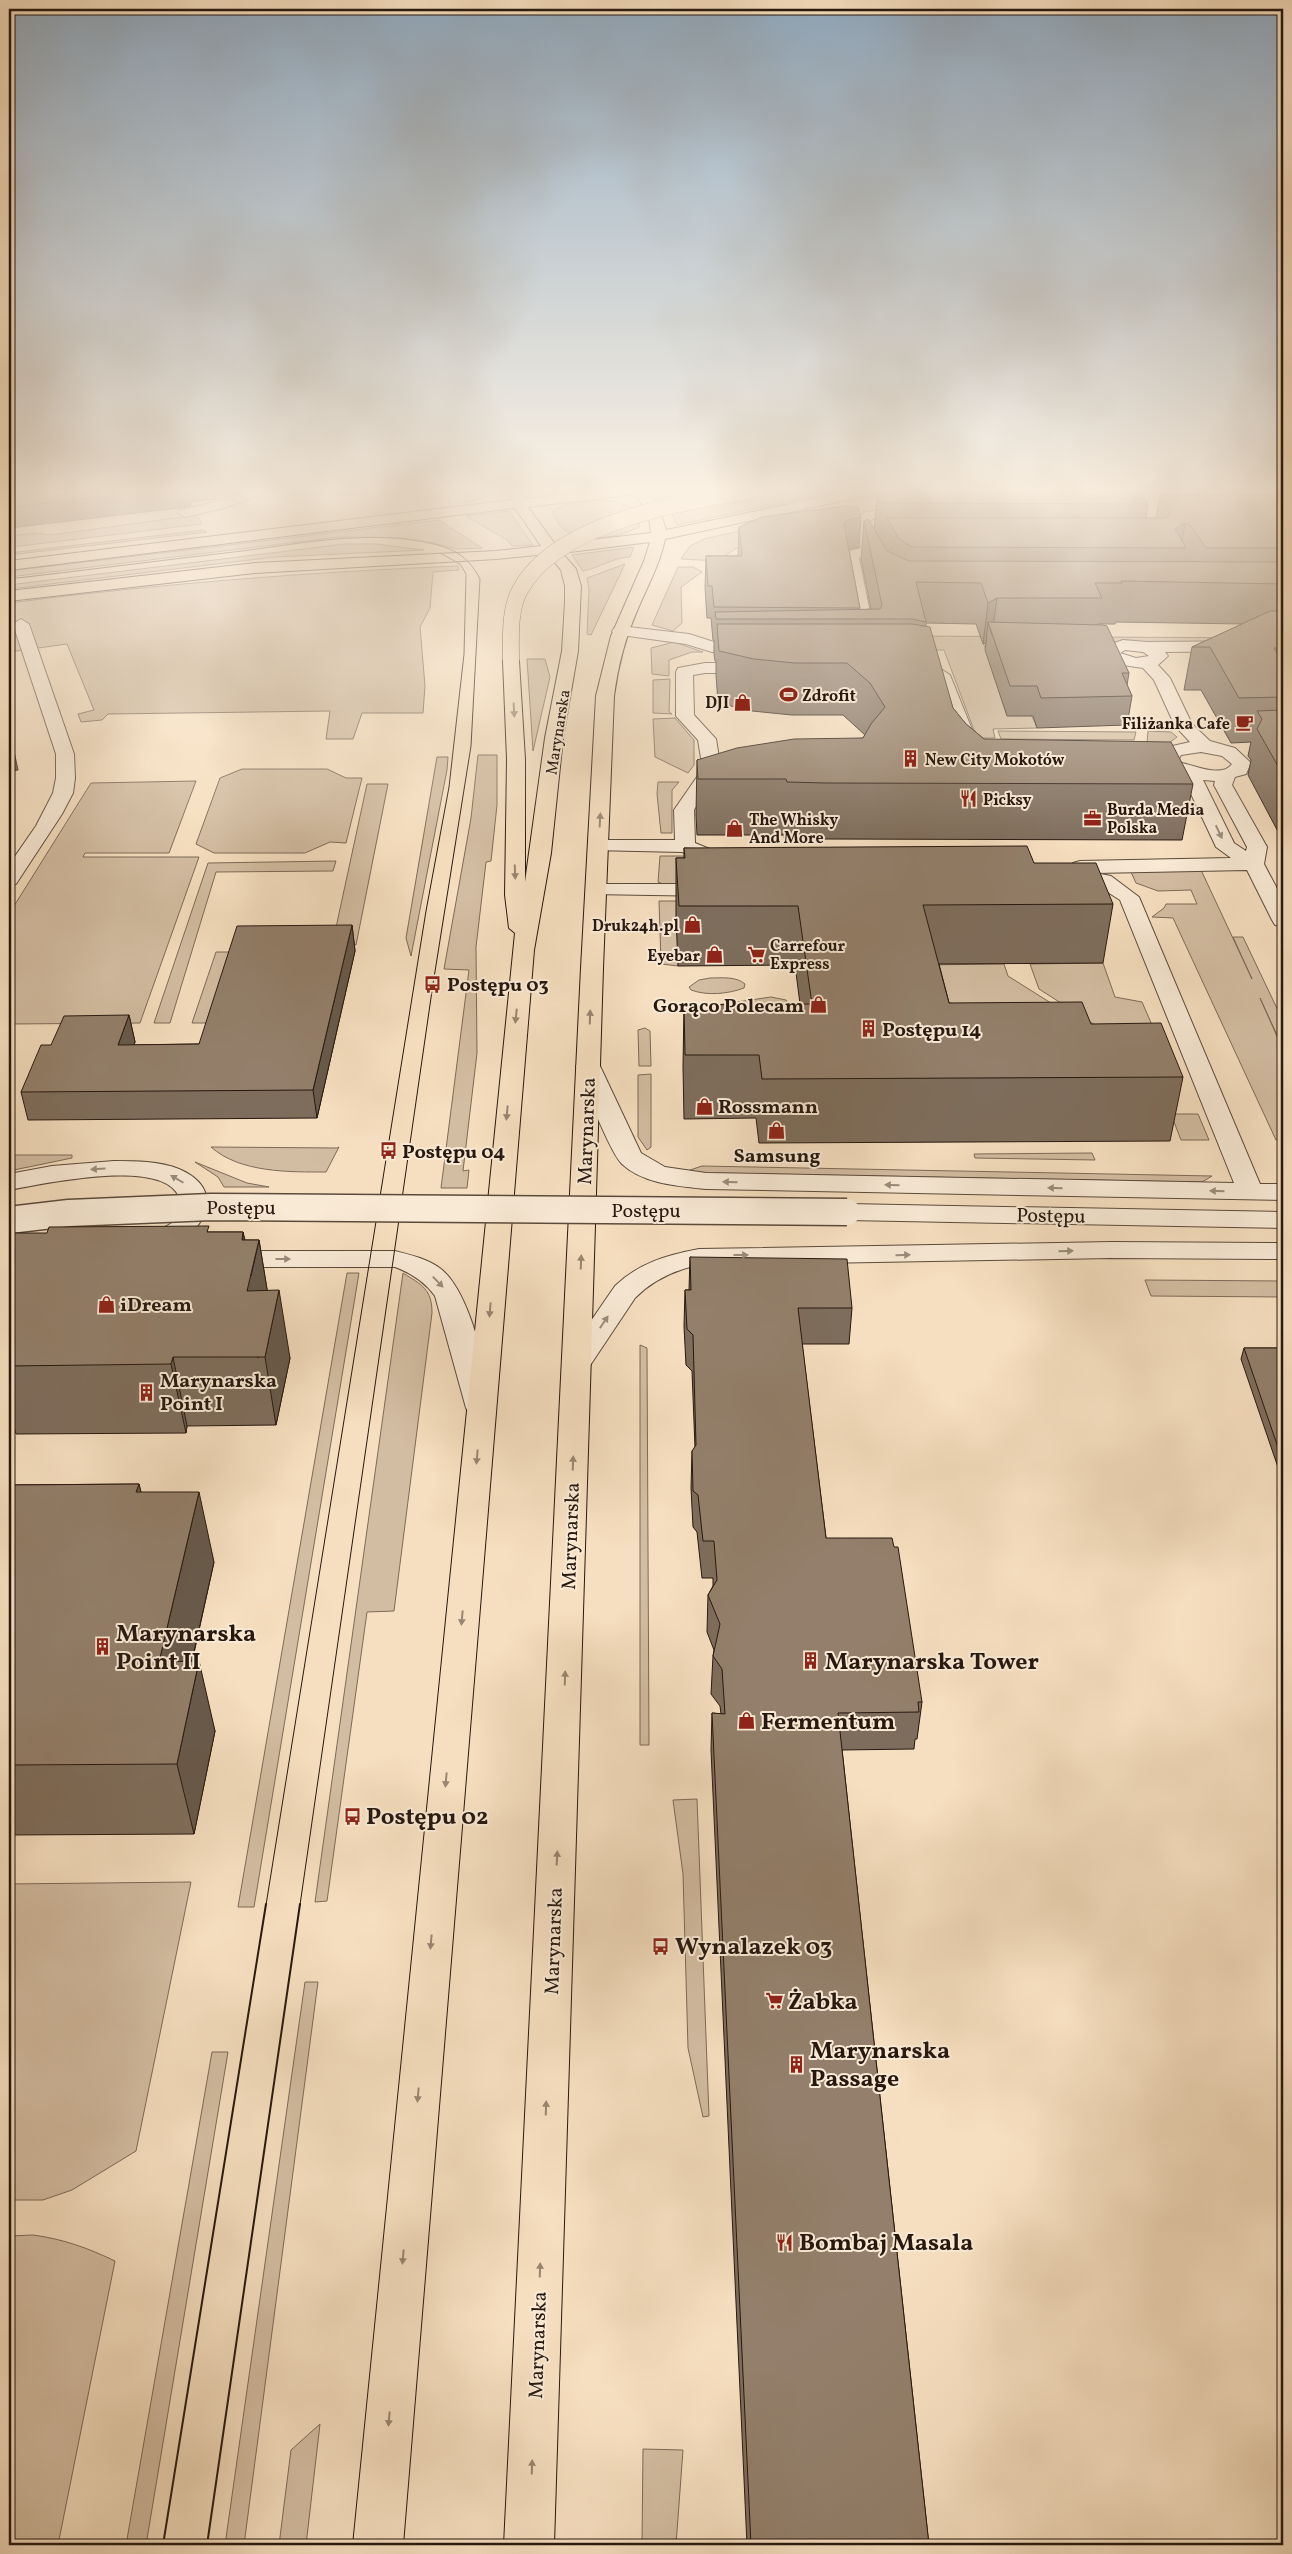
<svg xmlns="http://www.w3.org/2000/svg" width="1292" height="2554" viewBox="0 0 1292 2554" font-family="Vollkorn,serif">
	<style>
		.green { fill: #d3bda2; stroke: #7d6a58 }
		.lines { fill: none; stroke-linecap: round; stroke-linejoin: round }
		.minor-casing { stroke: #5b4a3b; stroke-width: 2 }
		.major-casing { stroke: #27180f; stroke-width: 2 }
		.minor { fill: #f9ead6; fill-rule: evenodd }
		.major { fill: #f6dfc0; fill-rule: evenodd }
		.tram-far1 { stroke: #27180f; stroke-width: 1 }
		.tram { stroke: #27180f; stroke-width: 2 }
		.minor-bridge-casing { stroke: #5b4a3b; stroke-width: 29; stroke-linecap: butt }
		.major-bridge-casing { stroke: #27180f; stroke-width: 17; stroke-linecap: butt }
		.minor-bridge { stroke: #f9ead6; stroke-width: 26 }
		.major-bridge { stroke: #f6dfc0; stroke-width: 16 }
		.wall { fill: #7e6d5c; stroke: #27180f }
		.shaded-wall { fill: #67594b; stroke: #27180f }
		.building { fill: #937f6b; stroke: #27180f }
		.oneway { fill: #998570 }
		.oneway2 { fill: #9a8c7c }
		.labels { text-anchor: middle; stroke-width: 4; stroke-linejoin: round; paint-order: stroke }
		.far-poi-label { font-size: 16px; font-weight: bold; fill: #27180f; stroke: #f9ead6; text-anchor: start }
		.far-street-label { font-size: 16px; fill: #27180f; stroke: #f9ead6 }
		.poi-label { font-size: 20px; font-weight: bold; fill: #27180f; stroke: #f9ead6; text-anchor: start }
		.street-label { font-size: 20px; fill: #27180f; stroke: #f9ead6 }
		.near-poi-label { font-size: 24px; font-weight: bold; fill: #27180f; stroke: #f9ead6; text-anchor: start }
	</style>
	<rect width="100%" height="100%" fill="#f6dfc0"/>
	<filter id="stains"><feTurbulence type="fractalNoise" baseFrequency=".004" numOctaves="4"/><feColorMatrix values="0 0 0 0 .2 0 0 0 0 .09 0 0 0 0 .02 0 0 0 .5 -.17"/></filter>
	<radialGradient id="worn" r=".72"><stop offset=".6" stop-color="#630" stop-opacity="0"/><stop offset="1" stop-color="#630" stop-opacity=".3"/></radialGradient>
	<!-- green -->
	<path class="green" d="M289,488H375L364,495L301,496L286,493V490Z
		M700,488H852L677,525L663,492Z
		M1283,491V496H1185L1182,492Z
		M487,492L486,496L475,501L455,503L458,496Z
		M601,500L617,502L633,508L640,526C622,538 585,543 565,530C560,527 557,520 553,515V511L567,504Z
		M509,511L533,545L512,546L507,540L466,516Z
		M828,511L766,533L735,549L718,561L681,559L690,546L704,539Z
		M197,515L202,524L12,547L10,536L36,533L51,535Z
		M439,520L482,548L456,549L434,543L400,538L339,537L9,577V571Z
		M204,530L207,532L9,555V553Z
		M345,544H376L424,550L275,557L9,589V585Z
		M634,547L630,557C614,557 599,568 583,571L572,555Z
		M625,564L591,635L587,634L589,589L587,578Z
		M458,566L459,570L433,572L430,608L420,627L425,686L423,713H362L353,739H326L330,711L108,714L102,720L81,722L78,714L94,710L67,644L9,652V603C158,584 308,572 458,566Z
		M678,567H693L702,572L681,587L682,623L673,631L652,625Z
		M904,636L1283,638V643L983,641C991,675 1026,696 1037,728L993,729L995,738H977L944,650H907Z
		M674,642L703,652H692L669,660V676L652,674L651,648Z
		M527,659H545L550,677L533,751Z
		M670,679L669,712L672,714L653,713V680Z
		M675,718L694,740V765L688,773L655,757L653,719Z
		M998,731L1136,732L1134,740L1001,739Z
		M1148,731L1171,732L1177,737L1169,743L1147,742Z
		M478,755H497V805L491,861L486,862L476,947L477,1053L463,1171L469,1170L467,1188H441L469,970L444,969L471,818Z
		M437,757H448L447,770L411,956L406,938Z
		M242,769H327L346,778H362L346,843L330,842L305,853H214L196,844L220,778Z
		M196,781L169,853H85L83,857H199L140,1023L9,1024V914L91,783Z
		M658,782H679L672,790V833H661L657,794Z
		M367,784H388L356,945L332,946Z
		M660,856H686L678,884H663L658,882Z
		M336,861L333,871L216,872L170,1023H154L208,863Z
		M1130,870H1201L1252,979L1233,937H1243L1283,1021V1048L1260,998L1283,1050V1140H1276L1173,918L1152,917L1164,908L1166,904H1197L1191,890L1158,891L1136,883Z
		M659,901H685L678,966L661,964Z
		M216,952H241L219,1023H192Z
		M1103,963L1115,997L1142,1002L1159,1041L1117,1039L1039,989L1030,964Z
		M1004,964L1008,976L1108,1039L946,1024L917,965Z
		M710,978C721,978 736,976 745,984L744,988C728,994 707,996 691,990L689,987L699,980Z
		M771,997L786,1000L788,1006H710Z
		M645,1028L650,1031L651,1066H639L638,1030Z
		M651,1074V1147L647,1150L638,1137V1075Z
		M1171,1114H1198L1209,1140H1181Z
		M211,1147L337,1148L339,1147L326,1172C290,1172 240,1173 211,1147Z
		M1092,1153L1095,1160L975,1158L974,1154Z
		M16,1155H72V1158L9,1171V1157Z
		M195,1162L247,1183L269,1187H224L218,1177Z
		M702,1166L1212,1176L1202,1182L709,1173L687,1171Z
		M347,1273H359L254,1907H238Z
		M403,1273C422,1285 432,1289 432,1313L394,1611L367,1612L327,1901L315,1902Z
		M1145,1280L1283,1281V1297L1151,1296Z
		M640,1345L647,1348L649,1745H640Z
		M697,1799L709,2116L703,2117L688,2048L683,1874L673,1800Z
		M191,1882L136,2151L72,2190L43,2200H9V1884Z
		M305,1982H318L244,2545H225Z
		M212,2052H228L146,2545H126Z
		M33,2235C63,2239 88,2248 115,2261L58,2545H9V2236Z
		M320,2424L306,2545H279L291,2450Z
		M643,2449L683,2450L676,2545H642Z"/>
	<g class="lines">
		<defs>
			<path id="minor" d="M253,488H272L270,491L224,508L185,517L178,513L180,510L215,502Z
				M1097,488H1164L1157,492L1091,495L1089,492L1091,489Z
				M912,506L917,507L919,510L917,513L873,519L867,523L875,547H887L894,551L892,554L881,555L892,575L884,580L879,578L873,565L866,556L859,558L877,647L869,652L863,650L844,555L846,552L861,548L852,521L865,512Z
				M21,619L29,624L74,754L75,778L73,793L62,814L16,884L9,886V865L36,826L53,793L56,778V754L13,624Z
				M620,626L689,634L714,642H752L760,647L752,652H712L686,644L614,634L612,631L614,628Z
				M1123,640L1147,642L1283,641V651L1165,652L1168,656L1158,665L1170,678L1192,724L1210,741L1235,748L1251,763L1246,774L1235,777L1232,785L1267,847L1264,864L1283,900V926L1275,925L1272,920L1247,870L1095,873L1111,876L1139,897L1260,1184H1283V1200L706,1189C679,1186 643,1184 622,1164C609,1151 585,1086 576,1066L580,1061L588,1059L596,1061L600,1066L641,1153L665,1167L706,1173L1234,1183L1120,900L1098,886L1060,880L1057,876L1060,872L1072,870L1070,867L1073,863L1080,861L1231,858L1216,847L1184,779L1173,781L1143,778L1141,774L1143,770L1170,769V765L1162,764L1160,760L1168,747L1190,742L1175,726L1154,680L1143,668L1116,664L1103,655L1106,646ZM1125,650L1143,652L1149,656L1136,658L1120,653ZM1201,752L1222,756L1232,764C1221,779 1192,764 1177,762L1181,755ZM1203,780L1215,781L1214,785L1247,847L1246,851L1234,843Z
				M705,663H754L760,664L762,668L760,672L754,673H705L693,675L694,715L716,739L720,764L717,775L706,789L694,810L695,843L732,858L735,862L732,866L725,868L682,852L592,850L589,846L592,842L599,840H675L674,810L699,774L702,764L698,740L676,716V672L678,668Z
				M922,665L941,669L950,675L973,732L981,746L978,750H966C952,730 945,705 936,682L929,677L916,674L914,670L916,666Z
				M597,884H713L720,886L723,890L720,894L713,896L590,894L587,890L590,886Z
				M114,1161C135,1161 159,1161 179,1169C244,1197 180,1261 139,1251L136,1245C145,1230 174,1230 181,1212C183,1206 181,1202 179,1197C163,1157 43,1184 9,1190V1174L52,1166Z
				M847,1204L1283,1212V1228L847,1220L838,1218L834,1212L838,1206Z
				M1112,1242L1283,1243V1259L1112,1258L699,1265C674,1270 653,1280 635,1298L587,1370L577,1373L567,1370L562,1363L615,1286C639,1263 667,1255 699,1249Z
				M226,1251H395C411,1255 428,1259 441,1269C471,1293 485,1370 496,1408L492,1415L481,1418L470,1415L466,1408L435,1296C425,1282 411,1273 395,1267H226L216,1265L212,1259L216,1253Z"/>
			<path id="major" d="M511,488H525L526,499L615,488H655L649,492L660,511L666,530L866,488H891L884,492L665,539C660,564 647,587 637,611C625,638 618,666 614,696L603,968L554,2545H504L581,968L596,696L611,636L644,561L650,542L562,553L576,569L581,586L578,651L563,738L551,853L534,950L403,2545H353L515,933L509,928L505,895L507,759L503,661L511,656L519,661L525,759V882L545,738L562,651L565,602V586L561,570L548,554L496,559L255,573L9,601V591L255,563L496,551L541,546L515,508L9,570V561L512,500ZM636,494L649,517L651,533L555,544L528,507Z"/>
		</defs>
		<!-- minor casing -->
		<use href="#minor" class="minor-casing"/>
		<!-- major casing -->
		<use href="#major" class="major-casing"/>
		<!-- minor -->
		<use href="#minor" class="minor"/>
		<!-- major -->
		<use href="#major" class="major"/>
		<!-- tram-far1 -->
		<path class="tram-far1" d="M9,579C87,570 164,560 242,551C304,543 372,529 434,544C457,550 469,558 480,579L471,746L433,984L300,1905
			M266,1905L426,911L449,787L464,654L466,574L460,564L440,553"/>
		<!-- tram -->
		<path class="tram" d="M163,2545L266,1904
			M207,2545L300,1904"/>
		<defs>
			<path id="minor-bridge" d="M9,1220L69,1213L211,1207L847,1212"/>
			<path id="major-bridge" d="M511,661C511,638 509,610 520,590C559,518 696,500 770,488"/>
		</defs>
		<!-- minor-bridge casing -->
		<use href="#minor-bridge" class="minor-bridge-casing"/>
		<!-- major-bridge casing -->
		<use href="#major-bridge" class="major-bridge-casing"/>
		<!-- minor-bridge -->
		<use href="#minor-bridge" class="minor-bridge"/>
		<!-- major-bridge -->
		<use href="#major-bridge" class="major-bridge"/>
	</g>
	<!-- wall -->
	<path class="wall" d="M1133,491L1148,504L1146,518H1156L1160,495H1283V841L1248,775L1251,760L1248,756L1251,742L1231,743L1201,690H1184L1192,647L1243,624L1116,622L1115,624H1098V625L1129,673L1127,685L1132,696L1127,725L1037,728L1033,716H1007L985,650L986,643L983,644L976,624L926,623V627L953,708L966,724L984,739L1193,784L1182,840L823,839L784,838V835H697L696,815L697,760L863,738L865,735L843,715H792L752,711L718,703L716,675V661H715L714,654V640H713L711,618H707L705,587L706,556H738L739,527L859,547L849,549L860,610L871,609L861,559L864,521L874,530L877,496Z
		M684,848L1034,863L1113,904L1103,963L939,964L949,1003L1091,1024L1183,1077L1170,1141L759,1143L756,1118L684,1119L683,1067L684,1005L800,1004L795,965L678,966L676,916V858H684Z
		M352,925L355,951L317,1118L28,1120L21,1092L51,1045L129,1015L135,1042L134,1045L199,1044Z
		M210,1232H243L245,1240H259L267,1290L290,1358L276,1425L187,1426L186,1433L16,1434L14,1427H9V1239Z
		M690,1257L852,1308L849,1344H802L826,1538L922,1702L917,1739H915L914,1749L842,1750L929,2545H747L711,1750L712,1713L721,1714L720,1706L711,1694L713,1656L714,1650L707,1632L708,1595L713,1586V1578H702L697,1532L693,1527L691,1488L692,1451L695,1448L692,1371L686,1365L684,1326L685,1290H689Z
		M1244,1348H1283V1482L1241,1359Z
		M139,1484L141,1492L214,1562L192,1662L215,1731L194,1834L9,1835V1485Z"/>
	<!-- shaded-wall -->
	<path class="shaded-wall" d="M181,488H217H214L216,499L190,502L191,506L179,508L9,528V507Z
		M861,517L859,547L846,550L844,525L847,520Z
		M1185,523L1181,548L1175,529Z
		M997,598L992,635L988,622L986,643L983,644L988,603Z
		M9,742H12L18,770L11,771L13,780L9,781Z
		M352,925L355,951L317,1118L313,1090Z
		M129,1015L135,1042L123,1072L118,1045Z
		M243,1232L251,1276L259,1240L270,1307L258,1358L247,1291L242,1240Z
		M279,1290L290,1358L276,1425L265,1357Z
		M173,1357L187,1426L186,1433L171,1364Z
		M139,1484L155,1554L136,1492Z
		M199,1492L214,1562L176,1732L159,1662Z
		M199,1661L215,1731L194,1834L177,1764Z"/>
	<!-- building -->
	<path class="building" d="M9,488H181L9,507Z
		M914,488H1131L1133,491H1141L1148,504L879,503L877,496Z
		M1160,495H1283V548H1206L1191,526L1185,523L1175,529L1186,548L912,547L899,539L887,518H1166L1170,513Z
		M845,506L858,508L861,517L847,520L844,525L860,608L714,607L712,586H708L706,556H742L739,527L762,517Z
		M868,519L887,551L909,561L1283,562V584L1121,581L1122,583H1095L1102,598H997L988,603L981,583L916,582L926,622L912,619H716L715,612L880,609L882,605L864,521Z
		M1270,611H1283V648H1274L1283,662V697L1239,698L1210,647H1192Z
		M988,622L1103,625L1107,626L1129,673H1122L1132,696L1041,698L1037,686H1010Z
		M717,624H912L930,627L953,708L966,724L984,739L1171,742L1193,784L826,783L787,782L786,779H698L697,760L737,748L794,739L863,738L871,724L885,707L870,683L847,663H795L754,659L719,651Z
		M1283,710V775L1257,729L1262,719L1257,711Z
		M9,729L12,742H9Z
		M1027,846L1034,863H1096L1113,904L923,905L949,1003L1082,1002L1091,1024L1161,1023L1183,1077L762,1079L759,1055H685L684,1005L812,1004L798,906H679L676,858H685L684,848Z
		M352,925L313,1090L21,1092L41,1045H51L64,1016L129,1015L118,1045L199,1044L237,926Z
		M209,1226L207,1232H243L242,1240H259L247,1291L279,1290L265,1357H173L171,1364L9,1366V1239L11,1233H47L49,1227Z
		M690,1257L847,1259L852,1308H798L826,1538H892L894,1547H898L922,1702H918L919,1712L838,1713L929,2545H751L712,1713L725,1714L722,1669L713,1656L720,1624L708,1595L717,1580L714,1541H703L698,1495L693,1491L692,1451L696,1445L693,1335L687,1329L685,1290H691Z
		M1244,1348H1283V1462Z
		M139,1484L136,1492H199L159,1662L199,1661L177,1764L9,1765V1485Z"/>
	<!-- one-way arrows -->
	<defs><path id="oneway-solid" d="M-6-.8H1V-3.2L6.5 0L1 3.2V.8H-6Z" transform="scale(1.25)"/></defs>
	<g class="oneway">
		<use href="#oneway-solid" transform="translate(514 710) rotate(87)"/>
		<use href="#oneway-solid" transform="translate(600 820) rotate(-87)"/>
		<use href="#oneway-solid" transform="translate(515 872) rotate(88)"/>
		<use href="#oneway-solid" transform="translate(516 1016) rotate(96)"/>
		<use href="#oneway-solid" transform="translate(590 1017) rotate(-88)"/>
		<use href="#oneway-solid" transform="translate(507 1113) rotate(95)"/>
		<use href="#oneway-solid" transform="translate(581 1262) rotate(-88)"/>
		<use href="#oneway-solid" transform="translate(490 1310) rotate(95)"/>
		<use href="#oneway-solid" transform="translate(477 1457) rotate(95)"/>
		<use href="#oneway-solid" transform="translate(573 1463) rotate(-88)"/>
		<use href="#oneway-solid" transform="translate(462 1618) rotate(95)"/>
		<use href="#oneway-solid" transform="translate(565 1678) rotate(-88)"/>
		<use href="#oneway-solid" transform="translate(446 1780) rotate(95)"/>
		<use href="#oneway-solid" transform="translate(557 1858) rotate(-87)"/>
		<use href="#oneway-solid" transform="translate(431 1942) rotate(95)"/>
		<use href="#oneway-solid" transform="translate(418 2095) rotate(95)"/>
		<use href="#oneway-solid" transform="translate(546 2108) rotate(-88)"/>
		<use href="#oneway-solid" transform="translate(403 2257) rotate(95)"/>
		<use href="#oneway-solid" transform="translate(540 2270) rotate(-88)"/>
		<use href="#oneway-solid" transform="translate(389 2419) rotate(95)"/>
		<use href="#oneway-solid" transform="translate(532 2467) rotate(-88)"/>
	</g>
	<g class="oneway2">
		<use href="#oneway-solid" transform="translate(1219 832) rotate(65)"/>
		<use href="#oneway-solid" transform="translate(98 1169) rotate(177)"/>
		<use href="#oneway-solid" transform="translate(177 1179) rotate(-150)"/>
		<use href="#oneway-solid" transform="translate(730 1182) rotate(-179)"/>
		<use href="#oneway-solid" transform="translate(892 1185) rotate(-179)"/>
		<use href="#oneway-solid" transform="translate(1055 1188) rotate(-179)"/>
		<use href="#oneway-solid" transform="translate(1217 1191) rotate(-179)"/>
		<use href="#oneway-solid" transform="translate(1066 1251) rotate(-1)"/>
		<use href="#oneway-solid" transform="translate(741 1255)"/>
		<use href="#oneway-solid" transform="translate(903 1255) rotate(-1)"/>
		<use href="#oneway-solid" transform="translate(283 1259)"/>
		<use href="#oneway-solid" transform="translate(438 1282) rotate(46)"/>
		<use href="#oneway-solid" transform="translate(604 1322) rotate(-56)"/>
	</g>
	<!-- sky -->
	<linearGradient id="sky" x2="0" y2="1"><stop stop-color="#91aac0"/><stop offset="0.58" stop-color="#fbf1e3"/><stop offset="1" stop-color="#fbf1e3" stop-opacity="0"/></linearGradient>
	<rect width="1292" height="845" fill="url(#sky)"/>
	<!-- icons -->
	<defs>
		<symbol id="stadium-bare" viewBox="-9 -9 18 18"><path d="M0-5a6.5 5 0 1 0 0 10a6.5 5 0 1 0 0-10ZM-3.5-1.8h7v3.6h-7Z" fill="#8f2418" stroke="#f9ead6" stroke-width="2.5" paint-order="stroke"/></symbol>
		<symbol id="shop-bare" viewBox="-9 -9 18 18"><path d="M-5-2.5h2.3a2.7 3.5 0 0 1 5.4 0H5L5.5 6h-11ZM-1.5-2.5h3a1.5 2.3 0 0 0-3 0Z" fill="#8f2418" stroke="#f9ead6" stroke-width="2.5" paint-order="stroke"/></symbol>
		<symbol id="cafe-bare" viewBox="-9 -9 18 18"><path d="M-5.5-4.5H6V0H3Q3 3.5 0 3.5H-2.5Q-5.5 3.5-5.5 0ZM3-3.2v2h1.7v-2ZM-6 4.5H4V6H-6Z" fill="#8f2418" stroke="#f9ead6" stroke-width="2.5" paint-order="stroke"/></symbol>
		<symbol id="building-bare" viewBox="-9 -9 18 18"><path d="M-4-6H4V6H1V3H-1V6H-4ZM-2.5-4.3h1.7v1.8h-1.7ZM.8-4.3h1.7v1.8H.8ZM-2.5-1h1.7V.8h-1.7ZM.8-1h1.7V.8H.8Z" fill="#8f2418" stroke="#f9ead6" stroke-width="2.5" paint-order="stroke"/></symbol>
		<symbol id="restaurant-bare" viewBox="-9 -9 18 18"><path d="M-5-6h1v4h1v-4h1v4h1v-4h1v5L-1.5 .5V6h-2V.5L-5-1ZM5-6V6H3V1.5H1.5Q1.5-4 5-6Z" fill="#8f2418" stroke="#f9ead6" stroke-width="2.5" paint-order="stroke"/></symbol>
		<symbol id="office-bare" viewBox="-9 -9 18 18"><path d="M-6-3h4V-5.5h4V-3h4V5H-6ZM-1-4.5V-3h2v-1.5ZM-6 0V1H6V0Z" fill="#8f2418" stroke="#f9ead6" stroke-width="2.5" paint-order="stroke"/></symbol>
		<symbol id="supermarket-bare" viewBox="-9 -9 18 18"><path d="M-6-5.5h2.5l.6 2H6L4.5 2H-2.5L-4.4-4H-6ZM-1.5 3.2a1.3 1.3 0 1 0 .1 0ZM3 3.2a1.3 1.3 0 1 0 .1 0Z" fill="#8f2418" stroke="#f9ead6" stroke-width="2.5" paint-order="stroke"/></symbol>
		<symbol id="bus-bare" viewBox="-9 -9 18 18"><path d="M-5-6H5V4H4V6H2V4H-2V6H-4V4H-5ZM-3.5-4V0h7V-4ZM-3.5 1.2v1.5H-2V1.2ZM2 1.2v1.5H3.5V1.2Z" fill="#8f2418" stroke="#f9ead6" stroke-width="2.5" paint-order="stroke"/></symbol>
	</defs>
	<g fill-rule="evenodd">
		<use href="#stadium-bare" x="776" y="682" width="25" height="25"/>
		<use href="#shop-bare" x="730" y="690" width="25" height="25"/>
		<use href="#cafe-bare" x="1232" y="710" width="25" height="25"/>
		<use href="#building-bare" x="898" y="746" width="25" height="25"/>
		<use href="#restaurant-bare" x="956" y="786" width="25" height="25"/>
		<use href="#office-bare" x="1080" y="806" width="25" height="25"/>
		<use href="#shop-bare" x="722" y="816" width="25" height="25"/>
		<use href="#shop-bare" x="680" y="912" width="25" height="25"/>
		<use href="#supermarket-bare" x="744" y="942" width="25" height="25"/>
		<use href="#shop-bare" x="702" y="942" width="25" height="25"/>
		<use href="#bus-bare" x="420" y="972" width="25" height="25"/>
		<use href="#shop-bare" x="806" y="992" width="25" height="25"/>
		<use href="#building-bare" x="856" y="1016" width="25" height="25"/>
		<use href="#shop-bare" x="692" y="1094" width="25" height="25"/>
		<use href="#shop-bare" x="764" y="1118" width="25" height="25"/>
		<use href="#bus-bare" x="376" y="1138" width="25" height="25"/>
		<use href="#shop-bare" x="94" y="1292" width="25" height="25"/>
		<use href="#building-bare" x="134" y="1380" width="25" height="25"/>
		<use href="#building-bare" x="90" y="1634" width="25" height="25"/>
		<use href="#building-bare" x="798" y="1648" width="25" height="25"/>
		<use href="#shop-bare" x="734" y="1708" width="25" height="25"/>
		<use href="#bus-bare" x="340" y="1804" width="25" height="25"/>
		<use href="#bus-bare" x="648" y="1934" width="25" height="25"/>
		<use href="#supermarket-bare" x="762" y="1988" width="25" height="25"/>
		<use href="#building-bare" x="784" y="2052" width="25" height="25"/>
		<use href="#restaurant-bare" x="772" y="2230" width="25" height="25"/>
	</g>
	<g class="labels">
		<!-- far-poi labels -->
		<g class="far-poi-label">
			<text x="802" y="701">Zdrofit</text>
			<text x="729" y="708" text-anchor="end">DJI</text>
			<text x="1230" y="729" text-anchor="end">Filiżanka Cafe</text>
			<text x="925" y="765">New City Mokotów</text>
			<text x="983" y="805">Picksy</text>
			<text x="1107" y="815">Burda Media<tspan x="1107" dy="18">Polska</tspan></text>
			<text x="749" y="825">The Whisky<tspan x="749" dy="18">And More</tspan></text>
			<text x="679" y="931" text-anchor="end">Druk24h.pl</text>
			<text x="770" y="951">Carrefour<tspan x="770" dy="18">Express</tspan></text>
			<text x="700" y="961" text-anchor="end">Eyebar</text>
		</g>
		<!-- far-street labels -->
		<g class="far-street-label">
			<text transform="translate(557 732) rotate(-81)" y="6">Marynarska</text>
		</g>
		<!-- poi labels -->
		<g class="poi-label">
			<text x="447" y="991">Postępu 03</text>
			<text x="804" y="1012" text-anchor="end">Gorąco Polecam</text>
			<text x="882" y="1036">Postępu 14</text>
			<text x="718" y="1113">Rossmann</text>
			<text x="402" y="1158">Postępu 04</text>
			<text x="777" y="1162" text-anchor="middle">Samsung</text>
			<text x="120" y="1311">iDream</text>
			<text x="160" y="1387">Marynarska<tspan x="160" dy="23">Point I</tspan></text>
		</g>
		<!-- street labels -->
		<g class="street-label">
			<text transform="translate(586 1131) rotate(-88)" y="7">Marynarska</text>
			<text x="241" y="1214">Postępu</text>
			<text x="646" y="1217">Postępu</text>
			<text transform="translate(1051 1215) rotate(1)" y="7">Postępu</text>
			<text transform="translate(570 1536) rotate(-88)" y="7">Marynarska</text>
			<text transform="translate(553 1941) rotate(-88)" y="7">Marynarska</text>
			<text transform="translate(537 2345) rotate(-88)" y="7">Marynarska</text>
		</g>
		<!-- near-poi labels -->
		<g class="near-poi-label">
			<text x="116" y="1641">Marynarska<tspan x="116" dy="28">Point II</tspan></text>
			<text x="825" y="1669">Marynarska Tower</text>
			<text x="761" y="1729">Fermentum</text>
			<text x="366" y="1824">Postępu 02</text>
			<text x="675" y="1954">Wynalazek 03</text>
			<text x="788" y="2009">Żabka</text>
			<text x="810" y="2058">Marynarska<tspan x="810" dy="28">Passage</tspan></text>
			<text x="799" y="2250">Bombaj Masala</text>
		</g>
	</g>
	<!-- margin -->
	<rect width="1292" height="2554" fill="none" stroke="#f6dfc0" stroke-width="30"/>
	<rect x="10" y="10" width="1272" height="2534" fill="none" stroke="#27180f" stroke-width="2.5"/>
	<rect x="15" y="15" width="1262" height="2524" fill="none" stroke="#27180f"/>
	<rect width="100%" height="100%" filter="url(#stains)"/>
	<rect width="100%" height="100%" fill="url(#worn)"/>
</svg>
